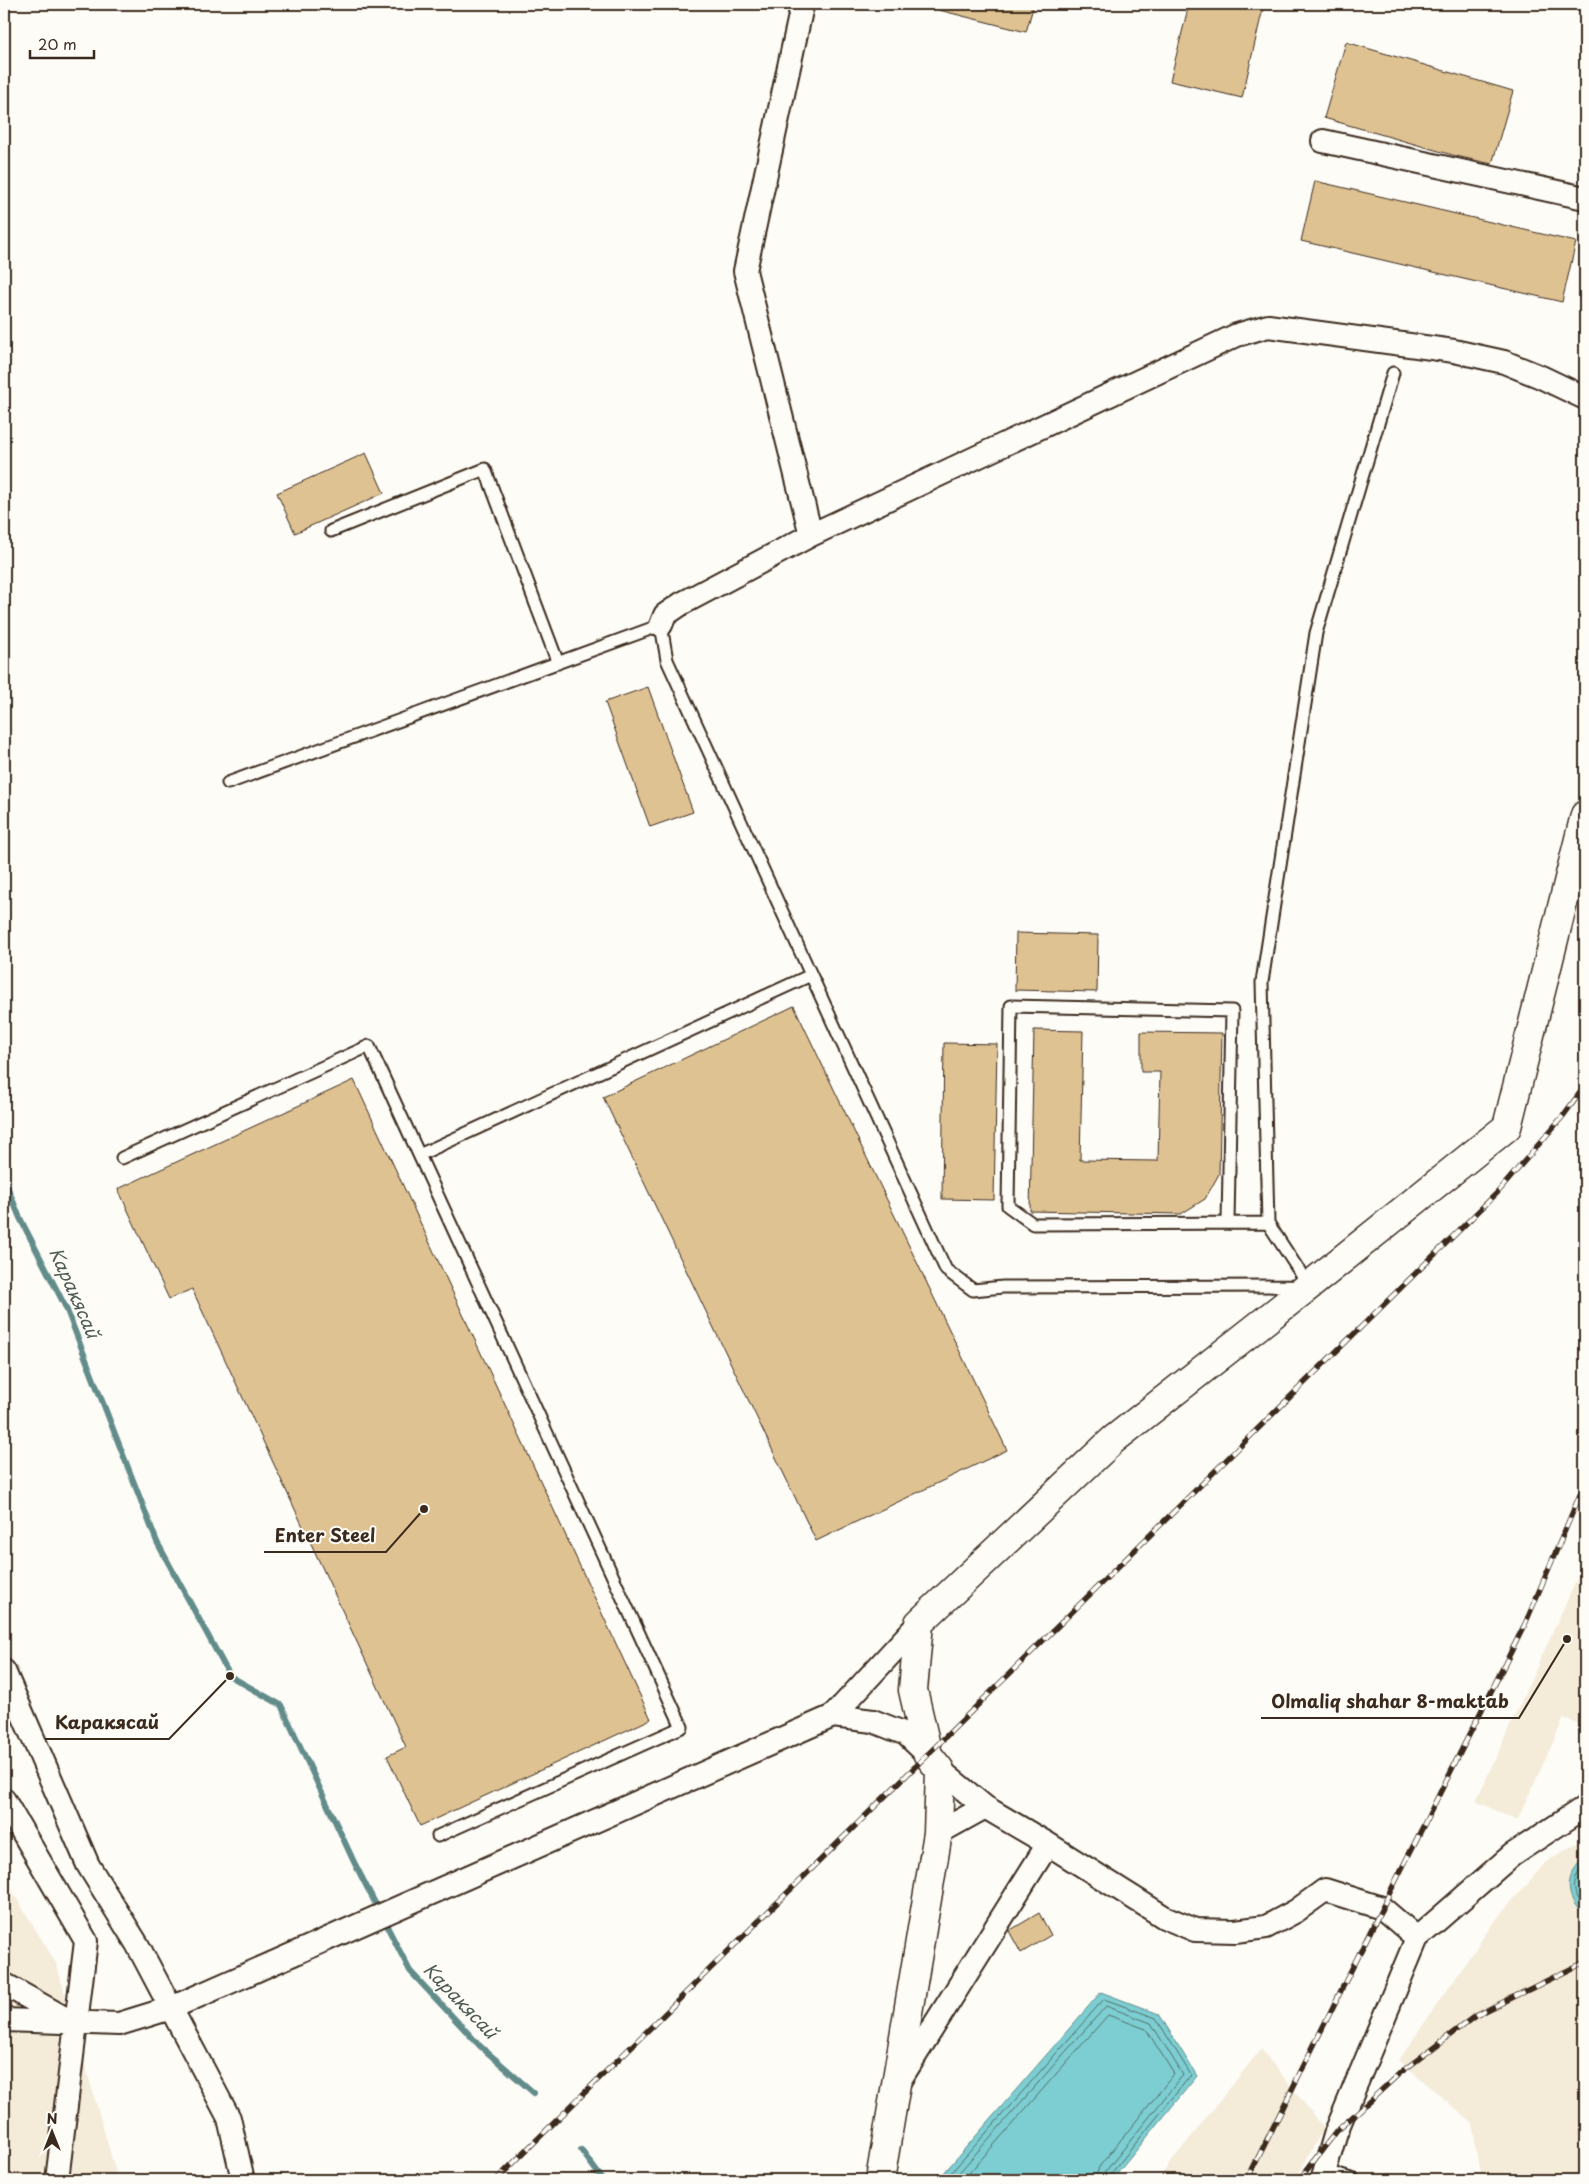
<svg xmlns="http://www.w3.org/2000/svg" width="1589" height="2184" viewBox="0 0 1589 2184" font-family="'Playpen Sans',sans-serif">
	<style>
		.built { fill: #f4ebd9 }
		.water { fill: #7cced2; stroke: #628c8a }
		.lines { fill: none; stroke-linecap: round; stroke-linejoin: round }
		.shore { stroke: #556c66; stroke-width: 1 }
		.stream { stroke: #628c8a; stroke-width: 6 }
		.building { fill: #dec292; stroke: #3b2a1e }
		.lane-casing { stroke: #3b2a1e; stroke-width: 15 }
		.street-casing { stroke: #3b2a1e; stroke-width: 26 }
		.secondary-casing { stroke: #3b2a1e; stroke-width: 31 }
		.lane { stroke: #fdfcf7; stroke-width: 11 }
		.street { stroke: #fdfcf7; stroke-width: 22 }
		.secondary { stroke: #fdfcf7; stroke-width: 28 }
		.rail-casing { stroke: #3b2a1e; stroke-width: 5.5 }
		.rail { stroke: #fdfcf7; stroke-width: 4; stroke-dasharray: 11; stroke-linecap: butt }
		.labels { text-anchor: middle; stroke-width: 4; stroke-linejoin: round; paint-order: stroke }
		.water-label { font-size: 18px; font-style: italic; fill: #4e5b54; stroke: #fdfcf7 }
		.leader { fill: none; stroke: #3b2a1e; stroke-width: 2 }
		.callout-dot { fill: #3b2a1e; stroke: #fdfcf7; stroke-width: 2 }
		.callout-label { font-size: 18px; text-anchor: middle; font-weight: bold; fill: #3b2a1e; stroke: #fdfcf7; stroke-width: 4; stroke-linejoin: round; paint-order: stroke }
	</style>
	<rect width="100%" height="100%" fill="#fdfcf7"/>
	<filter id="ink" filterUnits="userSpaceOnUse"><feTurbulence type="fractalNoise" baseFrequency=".02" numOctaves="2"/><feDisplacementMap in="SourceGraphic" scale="10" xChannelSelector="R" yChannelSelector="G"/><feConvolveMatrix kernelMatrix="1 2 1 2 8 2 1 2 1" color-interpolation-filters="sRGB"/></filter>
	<g filter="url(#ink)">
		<!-- built -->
		<path class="built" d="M1585,1561V1726L1564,1718L1517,1821L1476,1801Z
			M1585,1838V2180H1482L1472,2123L1399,2060L1493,1923L1546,1862Z
			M4,1878L56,1963L118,2180H4Z
			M1261,2049L1324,2128L1295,2180H1157Z"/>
		<!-- water -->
		<path class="water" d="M1585,1857V1916C1564,1897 1564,1876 1585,1857Z
			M1101,1992L1159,2014L1197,2076L1112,2180H946L942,2175Z"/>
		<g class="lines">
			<!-- shore -->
			<path class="shore" d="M1585,1864C1571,1877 1571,1896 1585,1909
				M950,2180V2174L1104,1999L1156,2018L1191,2075L1110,2175L1109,2180
				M956,2180V2176L1106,2006L1151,2023L1183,2075L1105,2172L1102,2180
				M963,2180L1108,2015L1146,2029L1174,2074L1099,2167L1095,2180"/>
			<!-- stream -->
			<path class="stream" d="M4,1179L20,1218L66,1308L157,1542L230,1676L281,1705L354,1862L410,1971L480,2046L534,2093
				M581,2150L603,2180"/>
		</g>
		<!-- building -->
		<path class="building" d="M940,4H1034L1026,32L939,10Z
			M1189,4H1264L1242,98L1170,81Z
			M1346,42L1513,91L1492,164L1456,156L1324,118Z
			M1315,181L1576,242L1562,302L1301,241Z
			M366,453L384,493L295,533L277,493Z
			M648,687L693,812L650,827L605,702Z
			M1016,933L1098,935L1097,992L1015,990Z
			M794,1006L1007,1450L816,1541L603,1097Z
			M1034,1030L1083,1031L1080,1160L1158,1161L1160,1072H1141V1032L1222,1033L1219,1174L1205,1199L1181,1214L1030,1211Z
			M944,1043L997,1044L994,1200L942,1199Z
			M354,1080L651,1719L420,1826L387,1756L406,1747L192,1289L169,1299L118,1189Z
			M1039,1913L1051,1935L1021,1953L1009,1931Z"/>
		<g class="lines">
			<defs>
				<path id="lane" d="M331,531L485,469L558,663
					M228,783L661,625L667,660L946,1270L973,1290L1003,1287L1303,1286
					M419,1155L811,975
					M122,1158L369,1046L682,1727L438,1836
					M1228,1222L1232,1011L1011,1006L1008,1206L1033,1224L1268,1223
					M1309,1286L1268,1223L1262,982L1316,633L1393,373
					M1325,2171L1354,2180"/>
				<path id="street" d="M802,6L745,271L811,535
					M1323,141L1585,198
					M661,625L665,615L681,604L811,535L1237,335L1268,326L1454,351L1504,362L1541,377L1585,398
					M4,1671L88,1865L137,1944L229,2118L243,2180
					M833,1716L873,1721L906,1734L928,1755
					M940,1770L985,1807L1048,1844L1164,1917L1195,1930L1235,1931L1266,1927L1296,1911L1325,1890L1382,1908L1417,1938
					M4,1800L86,1941L57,2180
					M938,1833L985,1807
					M4,1984L70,2021
					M4,2020L119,2024L171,2008L833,1716L919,1623
					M898,2083L1048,1844
					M1322,2180L1336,2132L1417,1938L1512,1855L1585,1807"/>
				<path id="secondary" d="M880,2180L938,1833L940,1770L928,1755L913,1690L919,1623L1113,1440L1309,1286L1507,1127L1585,815"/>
			</defs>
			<!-- lane casing -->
			<use href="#lane" class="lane-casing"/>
			<!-- street casing -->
			<use href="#street" class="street-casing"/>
			<!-- secondary casing -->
			<use href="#secondary" class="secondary-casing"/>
			<!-- lane -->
			<use href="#lane" class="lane"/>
			<!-- street -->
			<use href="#street" class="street"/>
			<!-- secondary -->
			<use href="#secondary" class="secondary"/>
			<defs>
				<path id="rail" d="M496,2180L1498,1192L1563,1116L1585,1086
					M1247,2180L1382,1908L1526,1622L1585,1483
					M1299,2180L1336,2132L1400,2073L1475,2016L1585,1962"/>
			</defs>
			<!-- rail casing -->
			<use href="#rail" class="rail-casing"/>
			<!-- rail -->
			<use href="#rail" class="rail"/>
		</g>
	</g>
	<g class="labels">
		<!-- water labels -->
		<g class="water-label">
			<text transform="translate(74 1293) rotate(66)" y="6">Каракясай</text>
			<text transform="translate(460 2001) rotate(46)" y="6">Каракясай</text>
		</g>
	</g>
	<!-- callouts -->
	<path class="leader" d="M424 1509L386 1552H264M1567 1639L1519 1718H1261M230 1676L169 1739H45"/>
	<g class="callout-dot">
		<circle cx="424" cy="1509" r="5"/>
		<circle cx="1567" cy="1639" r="5"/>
		<circle cx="230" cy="1676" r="5"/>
	</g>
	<g class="callout-label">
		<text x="325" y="1542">Enter Steel</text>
		<text x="1390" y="1708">Olmaliq shahar 8-maktab</text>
		<text x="107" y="1729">Каракясай</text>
	</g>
	<!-- margin -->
	<rect width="1589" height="2184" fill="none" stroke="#fdfcf7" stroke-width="20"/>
	<rect x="10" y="10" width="1569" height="2164" fill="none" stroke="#3b2a1e" stroke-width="2" filter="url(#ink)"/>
	<!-- north arrow -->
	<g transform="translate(52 2132)" stroke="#fdfcf7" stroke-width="4" paint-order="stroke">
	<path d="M0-4L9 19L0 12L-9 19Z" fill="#3b2a1e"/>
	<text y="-8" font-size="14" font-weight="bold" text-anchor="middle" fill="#3b2a1e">N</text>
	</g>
	<!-- scale -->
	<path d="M30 50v8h64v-8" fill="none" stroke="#3b2a1e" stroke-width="2.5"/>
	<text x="38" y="50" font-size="15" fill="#3b2a1e" stroke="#fdfcf7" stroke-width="4" paint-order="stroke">20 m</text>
</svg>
